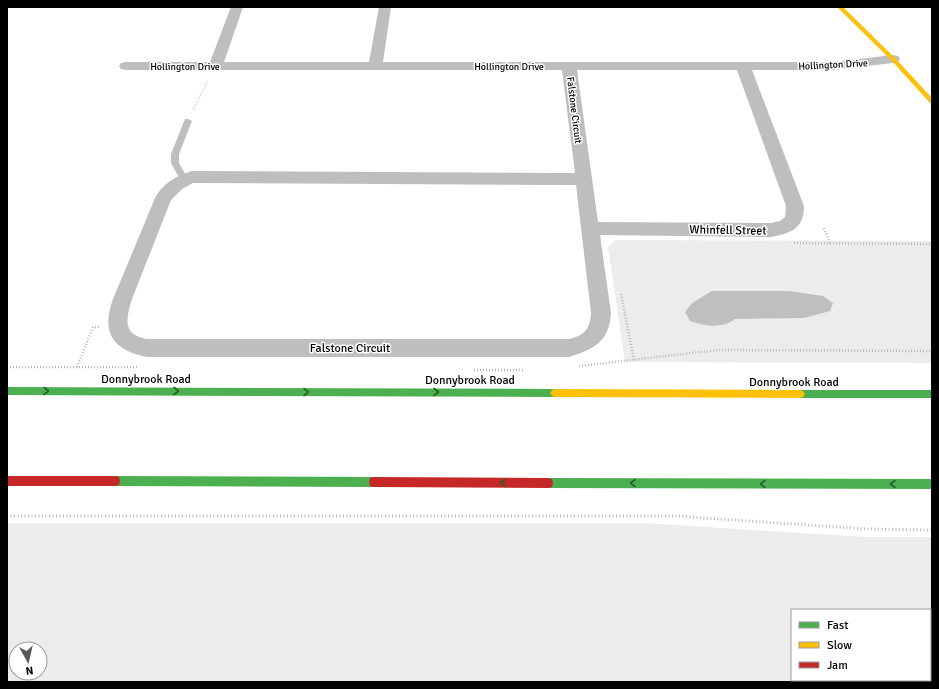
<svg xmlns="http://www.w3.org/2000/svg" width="939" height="689" viewBox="0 0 939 689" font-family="Signika,sans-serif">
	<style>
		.green { fill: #ececec; fill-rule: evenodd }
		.water { fill: #bfbfbf }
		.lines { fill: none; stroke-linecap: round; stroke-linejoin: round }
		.path-far2 { stroke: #b9b9b9; stroke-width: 2; stroke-dasharray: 0.5 1.5; stroke-linecap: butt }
		.path-far1 { stroke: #b9b9b9; stroke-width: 2.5; stroke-dasharray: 1 2; stroke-linecap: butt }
		.path { stroke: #b9b9b9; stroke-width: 3; stroke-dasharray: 1 2.5; stroke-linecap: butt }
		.lane { fill: #bebebe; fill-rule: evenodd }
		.street { fill: #bebebe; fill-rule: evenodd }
		.fast { fill: #4caf50; fill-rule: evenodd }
		.slow { fill: #ffc107; fill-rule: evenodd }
		.jam { fill: #c62828; fill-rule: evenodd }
		.oneway { stroke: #2a602c }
		.labels { text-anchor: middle; stroke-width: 3; stroke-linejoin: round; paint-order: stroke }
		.far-street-label { font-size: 10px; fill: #000; stroke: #fff }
		.street-label { font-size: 12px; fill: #000; stroke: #fff }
	</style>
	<rect width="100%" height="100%" fill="#fff"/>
	<!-- green -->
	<path class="green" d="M615,240L932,241V363L625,362L608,247Z
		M7,523H644L864,537H932V682H7ZM792,610H930V680H792ZM16,649H40V673H16Z"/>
	<!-- water -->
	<path class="water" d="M712,291H789L823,296L833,303L830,311L804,318L735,319C722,329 704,326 690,321L685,312L692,303Z"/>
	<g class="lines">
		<!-- path-far2 -->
		<path class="path-far2" d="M193,110L208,80"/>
		<!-- path-far1 -->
		<path class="path-far1" d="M824,228L830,243
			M794,243L932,244
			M621,294L634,360
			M579,366L718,350L932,351
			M7,367H139
			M77,367L93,327H99
			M474,370H523"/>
		<!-- path -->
		<path class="path" d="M7,516H675L868,529L932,530"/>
		<!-- lane -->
		<path class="lane" d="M185,119H188L192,121L179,154V163L188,179L184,182L181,181L171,163V154Z"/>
		<!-- street -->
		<path class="street" d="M231,7H243L224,62H369L379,7H391L383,62H833L893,55L898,56L900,59L898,62L893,63L833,70H752L804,206C804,229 791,233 771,237L600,235L611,313C609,342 594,349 569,357H147C112,350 101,332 113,299L155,198C163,183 176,176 192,171L575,173L562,70H126L121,69L119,66L121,63L126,62H210ZM577,70H737L786,206L785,217L780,221L771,223L598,222ZM193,183L576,185L591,313C590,329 585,335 569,339H147C122,335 126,318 132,299L171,200L182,189Z"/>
		<!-- fast -->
		<path class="fast" d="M7,387L555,389L558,390L560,393L558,396L555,397L7,395Z
			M800,390H932V398H800L797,397L795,394L797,391Z
			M115,476L374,477L378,478L379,482L378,486L374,487L115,486L111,485L110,481L111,477Z
			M548,478L932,479V489L548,488L544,487L543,483L544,479Z"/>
		<!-- slow -->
		<path class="slow" d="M837,7H843L895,58L932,98V104L930,103L891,60Z
			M555,389L800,390L803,391L805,394L803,397L800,398L555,397L552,396L550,393L552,390Z"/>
		<!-- jam -->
		<path class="jam" d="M7,476H115L119,477L120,481L119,485L115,486H7Z
			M374,477L548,478L552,479L553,483L552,487L548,488L374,487L370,486L369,482L370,478Z"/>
	</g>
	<!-- one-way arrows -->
	<defs><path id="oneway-chevron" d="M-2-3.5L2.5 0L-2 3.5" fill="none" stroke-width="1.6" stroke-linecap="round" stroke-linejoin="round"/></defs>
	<g class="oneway">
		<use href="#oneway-chevron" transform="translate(46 391)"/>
		<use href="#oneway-chevron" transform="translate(176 391)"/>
		<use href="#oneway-chevron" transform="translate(306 392)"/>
		<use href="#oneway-chevron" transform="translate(436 392)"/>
		<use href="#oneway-chevron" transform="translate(503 483) rotate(-180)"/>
		<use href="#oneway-chevron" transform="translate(633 483) rotate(-180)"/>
		<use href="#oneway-chevron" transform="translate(763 484) rotate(-180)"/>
		<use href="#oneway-chevron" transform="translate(893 484) rotate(-180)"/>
	</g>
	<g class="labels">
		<!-- far-street labels -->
		<g class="far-street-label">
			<text transform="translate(833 64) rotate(-3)" y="4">Hollington Drive</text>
			<text x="185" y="70">Hollington Drive</text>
			<text x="509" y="70">Hollington Drive</text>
			<text transform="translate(575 110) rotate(83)" y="4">Falstone Circuit</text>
		</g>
		<!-- street labels -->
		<g class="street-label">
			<text transform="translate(728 230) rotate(1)" y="4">Whinfell Street</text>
			<text x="350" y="352">Falstone Circuit</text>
			<text x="146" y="383">Donnybrook Road</text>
			<text x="470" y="384">Donnybrook Road</text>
			<text x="794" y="386">Donnybrook Road</text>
		</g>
	</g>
	<!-- border -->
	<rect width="939" height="689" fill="none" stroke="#000000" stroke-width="16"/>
	<!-- legend -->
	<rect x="791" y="609" width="140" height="72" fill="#ffffff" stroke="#999999"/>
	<rect x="799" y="622" width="20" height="6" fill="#4caf50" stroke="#999999"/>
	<text x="827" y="629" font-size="12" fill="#000000">Fast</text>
	<rect x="799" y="642" width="20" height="6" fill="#ffc107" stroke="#999999"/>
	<text x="827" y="649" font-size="12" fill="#000000">Slow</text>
	<rect x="799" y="662" width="20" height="6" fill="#c62828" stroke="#999999"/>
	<text x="827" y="669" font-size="12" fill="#000000">Jam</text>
	<!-- north arrow -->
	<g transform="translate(28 661) rotate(172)"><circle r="19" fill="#ffffff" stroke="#999999"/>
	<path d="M0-3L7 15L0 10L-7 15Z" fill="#595959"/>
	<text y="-6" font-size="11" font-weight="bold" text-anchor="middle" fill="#000000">N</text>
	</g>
</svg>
